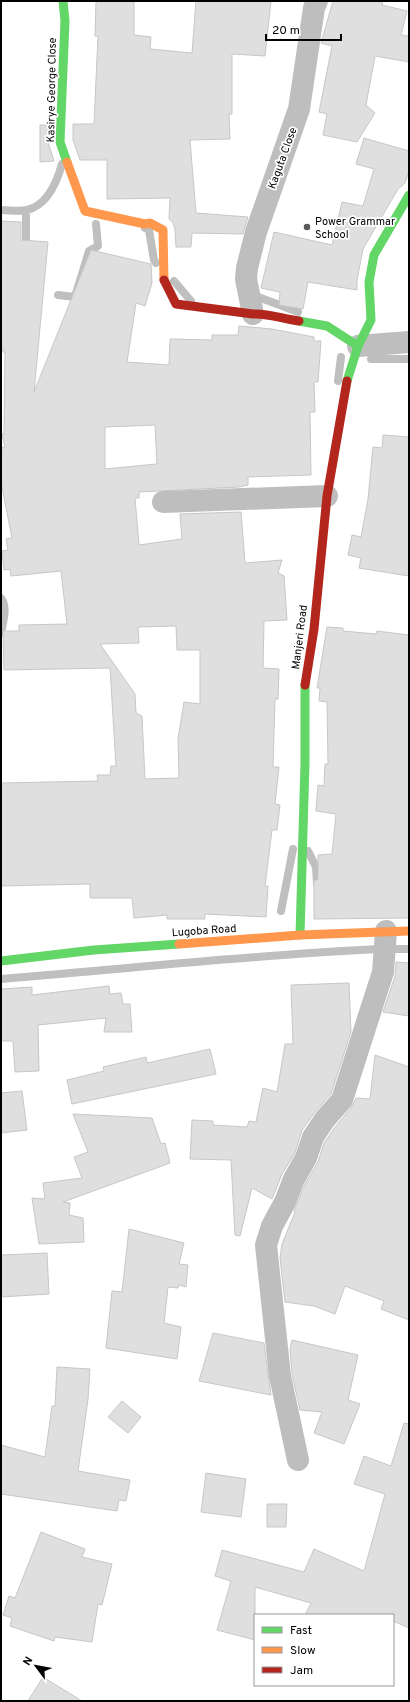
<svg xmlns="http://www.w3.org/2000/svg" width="410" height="1702" viewBox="0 0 410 1702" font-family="Overpass,sans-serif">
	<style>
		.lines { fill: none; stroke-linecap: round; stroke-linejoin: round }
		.stream { stroke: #bfbfbf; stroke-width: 8 }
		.building { fill: #dfdfdf; stroke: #c7c7c7; fill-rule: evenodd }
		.street { stroke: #bebebe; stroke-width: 22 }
		.fast { stroke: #63d668; stroke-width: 9 }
		.slow { stroke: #ff974d; stroke-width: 9 }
		.jam { stroke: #b3261e; stroke-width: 9 }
		.poi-dot { fill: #595959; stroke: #fff; stroke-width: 1.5 }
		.labels { text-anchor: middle; stroke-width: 3.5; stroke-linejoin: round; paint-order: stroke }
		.street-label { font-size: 11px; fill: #000; stroke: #fff }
		.poi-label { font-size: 11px; fill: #000; stroke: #fff; text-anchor: start }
	</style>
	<rect width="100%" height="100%" fill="#fff"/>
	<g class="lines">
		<!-- stream -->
		<path class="stream" d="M1,210C9,210 19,212 27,210C48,205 57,182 62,164
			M145,228L149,230L154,260L156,263
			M26,251V210
			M174,281L191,301
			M58,295L75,297L89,251L98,246L96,224
			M253,295L298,312
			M371,359H409
			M338,381L341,357
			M1,598C8,607 3,622 1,633
			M308,851L316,867L317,884
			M281,911L293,849
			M396,949H409
			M1,979C127,969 252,955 378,949"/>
	</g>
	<!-- building -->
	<path class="building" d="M96,1H134V35L151,37L150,49L192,53L196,1H271L265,56L232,54V114H229L230,139L190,140L196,213L248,217L243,234L192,233L191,247H176L175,229L173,223L169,219L170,198L107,199V160H80L73,140V124H94L98,36H95Z
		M333,1H383L382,5L407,11L401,35L409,36V62L375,56L366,105L375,113L357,142L323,135L327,114L319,112L332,46L321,43Z
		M40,125H48V142L54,161L40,162Z
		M364,138L409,151V171L405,183L398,189L363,249L357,280V290L308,282L303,309L279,305L280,292L261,288L274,232L332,245L342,202L363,206L374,169L356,164Z
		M1,221L21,222V240L48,242L34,392L91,250L151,264L152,283L145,306L136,303L127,362L169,365L170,339L212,340V335H238L239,326L272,329L314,337V341H321L318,382H314L315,412H310L311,475L248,477V485L239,487L139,492V498H135L139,545L182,539L180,514L241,512L245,563L282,560L278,573L284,576L287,620L264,621L263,668L279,669L278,699H275L273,767H279L275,804L280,805L277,830H272L265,886H268L266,917L205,914V919H167V915L134,918L132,898H90V884L1,886V783L98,781L97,775H110L111,766H116L110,668L4,670L3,631H19V625L67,624L61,571L11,576L10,569L4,570L2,551L8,550L6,539L12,538L1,482V448L5,447L2,434H4L5,352H3V348H1ZM155,425L157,464L105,469V427ZM176,626L177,650H200V704L184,702L178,739L179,778L145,779L142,716L136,713L135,694L100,644L139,643L138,627Z
		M383,435L409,437V576L359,568L361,558L348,555L352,535L361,537L368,499L373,447L382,448Z
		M327,627L343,628V631L376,634L377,631L409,635V918L314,919V880H318V855L332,854L336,814L316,811L318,785L324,786L325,764H328L327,702L319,701L320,688H317Z
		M396,962L409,963V1016L383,1012L395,976Z
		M349,983L351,1032L331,1094L315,1112L302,1130L295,1153L282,1174L272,1199L252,1188L240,1236L235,1235L231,1160L190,1159L192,1120L213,1121V1125L247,1127L249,1121L256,1122L263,1088L277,1092L285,1044H293L291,985Z
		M109,986L110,994L121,993L123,1004H130L132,1032H104L106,1018L38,1025L39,1071L15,1072L13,1041H1V989L32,987V995Z
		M210,1049L216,1074L72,1104L67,1080L104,1071L103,1067L146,1057L147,1063Z
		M375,1055L409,1067V1320L381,1309L384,1301L345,1286L335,1314L314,1306L285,1302L280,1258L282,1244L295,1212L294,1211L305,1184L318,1162L324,1143L335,1127L351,1108L356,1098L370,1099Z
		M22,1091L27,1130L1,1133V1093Z
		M73,1114L152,1118L161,1144L165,1143L170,1163L63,1202L70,1203L69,1215L83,1218L84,1242L39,1244L32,1198L45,1199L43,1183L82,1178L74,1157L88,1152Z
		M129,1229L184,1243L179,1264L188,1265L186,1287L179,1285L178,1288L168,1287L164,1323L181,1327L177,1359L106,1348L112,1291L122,1292Z
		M47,1253L49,1294L1,1297V1255Z
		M213,1333L264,1343L271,1395L199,1381Z
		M292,1340L358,1355L348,1400L360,1404L344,1444L314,1433L322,1412L300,1410L292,1374L290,1349Z
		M57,1367L90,1369L88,1399L78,1471L130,1480L126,1501L119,1500L117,1511L1,1494V1445L45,1457L52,1406H55Z
		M122,1401L141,1417L128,1433L108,1417Z
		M404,1423L409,1424V1628L393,1621V1615H305L311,1603L255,1587V1640L217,1630L231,1581L215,1576L222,1550L304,1572L314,1549L364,1571L385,1494L354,1484L364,1456L391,1466Z
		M206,1473L246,1479L241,1517L201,1512Z
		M267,1504H287L286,1527H267Z
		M41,1532L85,1549L82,1557L112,1564L102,1605L98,1604L92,1642L55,1637L54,1641L10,1626L12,1618L3,1615L9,1596L15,1598Z
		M43,1677L82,1701H28Z"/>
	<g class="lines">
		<!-- street -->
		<path class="street" d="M253,314L246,279L247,268L256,232L299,109L314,8L317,1
			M358,346L409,342
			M163,502L327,496
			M298,1460L280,1376L266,1245L272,1226L285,1202L294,1179L306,1158L313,1137L325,1119L342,1100L383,972L386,931"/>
		<!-- fast -->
		<path class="fast" d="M63,1L65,21L60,142L67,162
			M299,321L327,326L358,346
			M347,381L358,346L371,320L369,282L374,255L409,195
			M300,935L305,763V685
			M1,961L94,950L179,944"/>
		<!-- slow -->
		<path class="slow" d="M67,162L85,211L145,224L150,223L163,230L164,280
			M179,944L300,935L409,931"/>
		<!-- jam -->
		<path class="jam" d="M164,280L176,304L253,314C268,313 283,319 299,321
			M305,685L314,629L327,496L347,381"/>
	</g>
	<!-- markers -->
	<circle class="poi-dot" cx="307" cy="227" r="4"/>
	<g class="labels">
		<!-- street labels -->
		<g class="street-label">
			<text transform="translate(51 90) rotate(-89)" y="4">Kasirye George Close</text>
			<text transform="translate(282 158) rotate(-70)" y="4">Kaguta Close</text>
			<text transform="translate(299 637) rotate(-83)" y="4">Manjeri Road</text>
			<text transform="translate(204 930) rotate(-4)" y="4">Lugoba Road</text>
		</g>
		<!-- poi labels -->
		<g class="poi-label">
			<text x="315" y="225">Power Grammar<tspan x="315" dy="13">School</tspan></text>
		</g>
	</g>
	<!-- border -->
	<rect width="410" height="1702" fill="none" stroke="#000000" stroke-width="4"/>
	<!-- legend -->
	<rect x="254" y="1614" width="140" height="72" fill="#ffffff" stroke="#999999"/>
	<rect x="262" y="1627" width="20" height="6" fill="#63d668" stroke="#999999"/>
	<text x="290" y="1634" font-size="12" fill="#000000">Fast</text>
	<rect x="262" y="1647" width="20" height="6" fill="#ff974d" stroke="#999999"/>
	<text x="290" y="1654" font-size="12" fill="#000000">Slow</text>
	<rect x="262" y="1667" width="20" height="6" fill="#b3261e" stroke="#999999"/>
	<text x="290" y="1674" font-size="12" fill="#000000">Jam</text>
	<!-- north arrow -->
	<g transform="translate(36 1666) rotate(302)" stroke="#ffffff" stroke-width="3" paint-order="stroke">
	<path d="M0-3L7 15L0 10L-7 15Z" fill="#000000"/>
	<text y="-6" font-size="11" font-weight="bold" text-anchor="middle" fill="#000000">N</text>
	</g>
	<!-- scale -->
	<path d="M266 34v6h75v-6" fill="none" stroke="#000000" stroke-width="2"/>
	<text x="272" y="34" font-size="12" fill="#000000" stroke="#ffffff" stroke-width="3" paint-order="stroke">20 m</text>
</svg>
